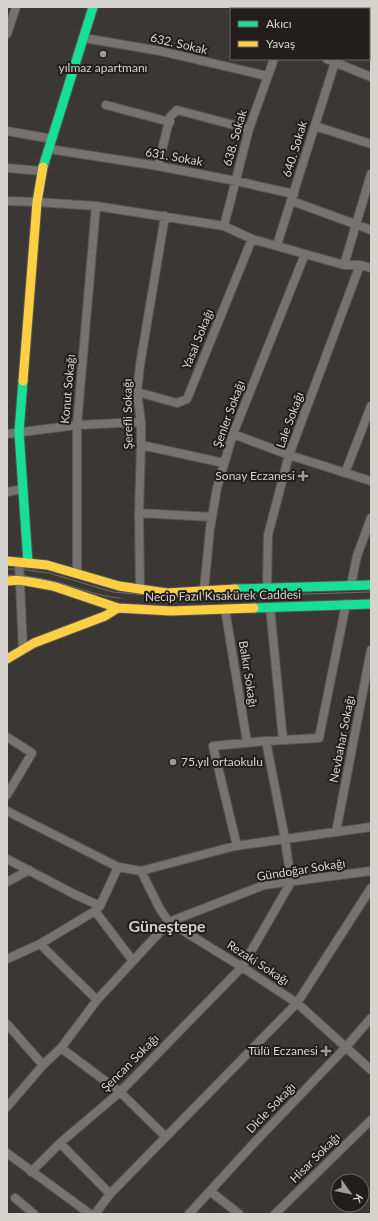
<svg xmlns="http://www.w3.org/2000/svg" width="378" height="1221" viewBox="0 0 378 1221" font-family="Lato,sans-serif">
	<style>
		.lines { fill: none; stroke-linecap: round; stroke-linejoin: round }
		.street-casing { stroke: #585552; stroke-width: 10 }
		.fast-casing { stroke: #585552; stroke-width: 11 }
		.slow-casing { stroke: #585552; stroke-width: 11 }
		.street { stroke: #767472; stroke-width: 8 }
		.fast { stroke: #16e098; stroke-width: 9 }
		.slow { stroke: #ffcf43; stroke-width: 9 }
		.tram { stroke: #706e6b; stroke-width: 1 }
		.poi-dot { fill: #9f9c98; stroke: #221e1c; stroke-width: 1.5 }
		.labels { text-anchor: middle; stroke-width: 4; stroke-linejoin: round; paint-order: stroke }
		.street-label { font-size: 12px; fill: #d6d2ce; stroke: #221e1c }
		.poi-label { font-size: 12px; fill: #d6d2ce; stroke: #221e1c; text-anchor: end }
		.district-label { font-size: 16px; font-weight: bold; fill: #d6cdc6; stroke: #221e1c }
	</style>
	<rect width="100%" height="100%" fill="#3a3734"/>
	<g class="lines">
		<defs>
			<path id="street" d="M235,7L242,9
				M294,9V7
				M354,9L355,7L360,9
				M369,13H371
				M7,34L16,7
				M84,38L160,51L267,76
				M327,59L371,77
				M106,105L170,122
				M315,126L371,144
				M7,131L52,139
				M49,149L158,166L236,181L294,194
				M158,166L170,117L177,110L249,129
				M7,168L42,171
				M7,201L37,202L96,206L224,226L252,239L305,254L344,265H360L371,268
				M292,201L371,230
				M224,226L249,129L274,59
				M277,245L336,59
				M344,265L371,174
				M137,392L177,403L187,399L252,239
				M7,434L77,425L141,422
				M233,434L289,455L371,481
				M141,445L224,463
				M345,473L371,406
				M7,492L23,489
				M139,513L212,517
				M19,562L23,649
				M77,573V425L96,206
				M351,585L357,556L371,518
				M140,589L139,513L141,445V422L137,392L140,365L165,216
				M267,589L268,535L289,455L360,265
				M204,590L210,529L217,488L233,434L305,254
				M270,607L283,740
				M225,609L247,742
				M7,737L32,753L7,795
				M7,811L118,867L141,871L235,846L371,827
				M336,832L371,650
				M237,846L213,746L266,741L319,738L346,604
				M7,859L74,894L100,906
				M141,871L160,909L169,922L242,967L297,1003L371,1070
				M7,882L29,870
				M95,911L133,961
				M40,944L97,1000
				M7,959L40,944L95,911L100,906L118,867
				M7,1024L43,1065
				M61,1048L120,1092L166,1137
				M7,1107L43,1065L61,1048L97,1000L169,922L264,885L371,871
				M60,1143L110,1194
				M7,1153L90,1214
				M31,1172L60,1143L120,1092L242,967L291,882L285,839L266,741
				M210,1191L239,1214
				M15,1198L34,1214
				M95,1214L110,1194L297,1003L371,888
				M189,1214L255,1142L346,1047L371,1018
				M275,1214L371,1120"/>
			<path id="fast" d="M43,167L93,7
				M23,381L19,432L28,563
				M235,589L371,585
				M254,608L371,604"/>
			<path id="slow" d="M23,381L37,202L43,167
				M7,561L47,565L119,586L167,593L235,589
				M7,581L20,580L53,586L118,608L171,611L254,608
				M7,659L34,643L105,616L118,608"/>
		</defs>
		<!-- street casing -->
		<use href="#street" class="street-casing"/>
		<!-- fast casing -->
		<use href="#fast" class="fast-casing"/>
		<!-- slow casing -->
		<use href="#slow" class="slow-casing"/>
		<!-- street -->
		<use href="#street" class="street"/>
		<!-- fast -->
		<use href="#fast" class="fast"/>
		<!-- slow -->
		<use href="#slow" class="slow"/>
		<!-- tram -->
		<path class="tram" d="M7,569H19L49,573L113,592L180,598L371,592
			M7,575C20,575 34,577 47,580C72,585 95,596 120,598"/>
	</g>
	<!-- markers -->
	<g class="poi-dot">
		<circle cx="103" cy="54" r="4"/>
		<path d="M301 470h4v4h4v4h-4v4h-4v-4h-4v-4h4z"/>
		<circle cx="173" cy="762" r="4"/>
		<path d="M324 1045h4v4h4v4h-4v4h-4v-4h-4v-4h4z"/>
	</g>
	<g class="labels">
		<!-- street labels -->
		<g class="street-label">
			<text transform="translate(179 44) rotate(13)" y="4">632. Sokak</text>
			<text transform="translate(235 138) rotate(-74)" y="4">638. Sokak</text>
			<text transform="translate(295 149) rotate(-73)" y="4">640. Sokak</text>
			<text transform="translate(174 157) rotate(10)" y="4">631. Sokak</text>
			<text transform="translate(198 339) rotate(-68)" y="4">Yasal Sokağı</text>
			<text transform="translate(68 389) rotate(-85)" y="4">Konut Sokağı</text>
			<text transform="translate(128 414) rotate(-91)" y="4">Şerefli Sokağı</text>
			<text transform="translate(229 414) rotate(-70)" y="4">Şenler Sokağı</text>
			<text transform="translate(290 420) rotate(-70)" y="4">Lale Sokağı</text>
			<text transform="translate(223 596) rotate(-1)" y="4">Necip Fazıl Kısakürek Caddesi</text>
			<text transform="translate(248 674) rotate(81)" y="4">Balkır Sokağı</text>
			<text transform="translate(342 739) rotate(-79)" y="4">Nevbahar Sokağı</text>
			<text transform="translate(301 870) rotate(-9)" y="4">Gündoğar Sokağı</text>
			<text transform="translate(258 963) rotate(33)" y="4">Rezaki Sokağı</text>
			<text transform="translate(130 1063) rotate(-45)" y="4">Şencan Sokağı</text>
			<text transform="translate(271 1108) rotate(-46)" y="4">Dicle Sokağı</text>
			<text transform="translate(315 1158) rotate(-45)" y="4">Hisar Sokağı</text>
		</g>
		<!-- poi labels -->
		<g class="poi-label">
			<text x="103" y="72" text-anchor="middle">yılmaz apartmanı</text>
			<text x="295" y="480">Sonay Eczanesi</text>
			<text x="181" y="766" text-anchor="start">75.yıl ortaokulu</text>
			<text x="318" y="1055">Tülü Eczanesi</text>
		</g>
		<!-- district labels -->
		<g class="district-label">
			<text x="167" y="932">Güneştepe</text>
		</g>
	</g>
	<!-- border -->
	<rect width="378" height="1221" fill="none" stroke="#d6d2ce" stroke-width="16"/>
	<!-- legend -->
	<rect x="230" y="8" width="140" height="52" fill="#221e1c" stroke="#6a6663"/>
	<rect x="238" y="21" width="20" height="6" fill="#16e098" stroke="#6a6663"/>
	<text x="266" y="28" font-size="12" fill="#d6d2ce">Akıcı</text>
	<rect x="238" y="41" width="20" height="6" fill="#ffcf43" stroke="#6a6663"/>
	<text x="266" y="48" font-size="12" fill="#d6d2ce">Yavaş</text>
	<!-- north arrow -->
	<g transform="translate(350 1193) rotate(123)"><circle r="19" fill="#221e1c" stroke="#6a6663"/>
	<path d="M0-3L7 15L0 10L-7 15Z" fill="#9f9c98"/>
	<text y="-6" font-size="11" font-weight="bold" text-anchor="middle" fill="#d6d2ce">K</text>
	</g>
</svg>
